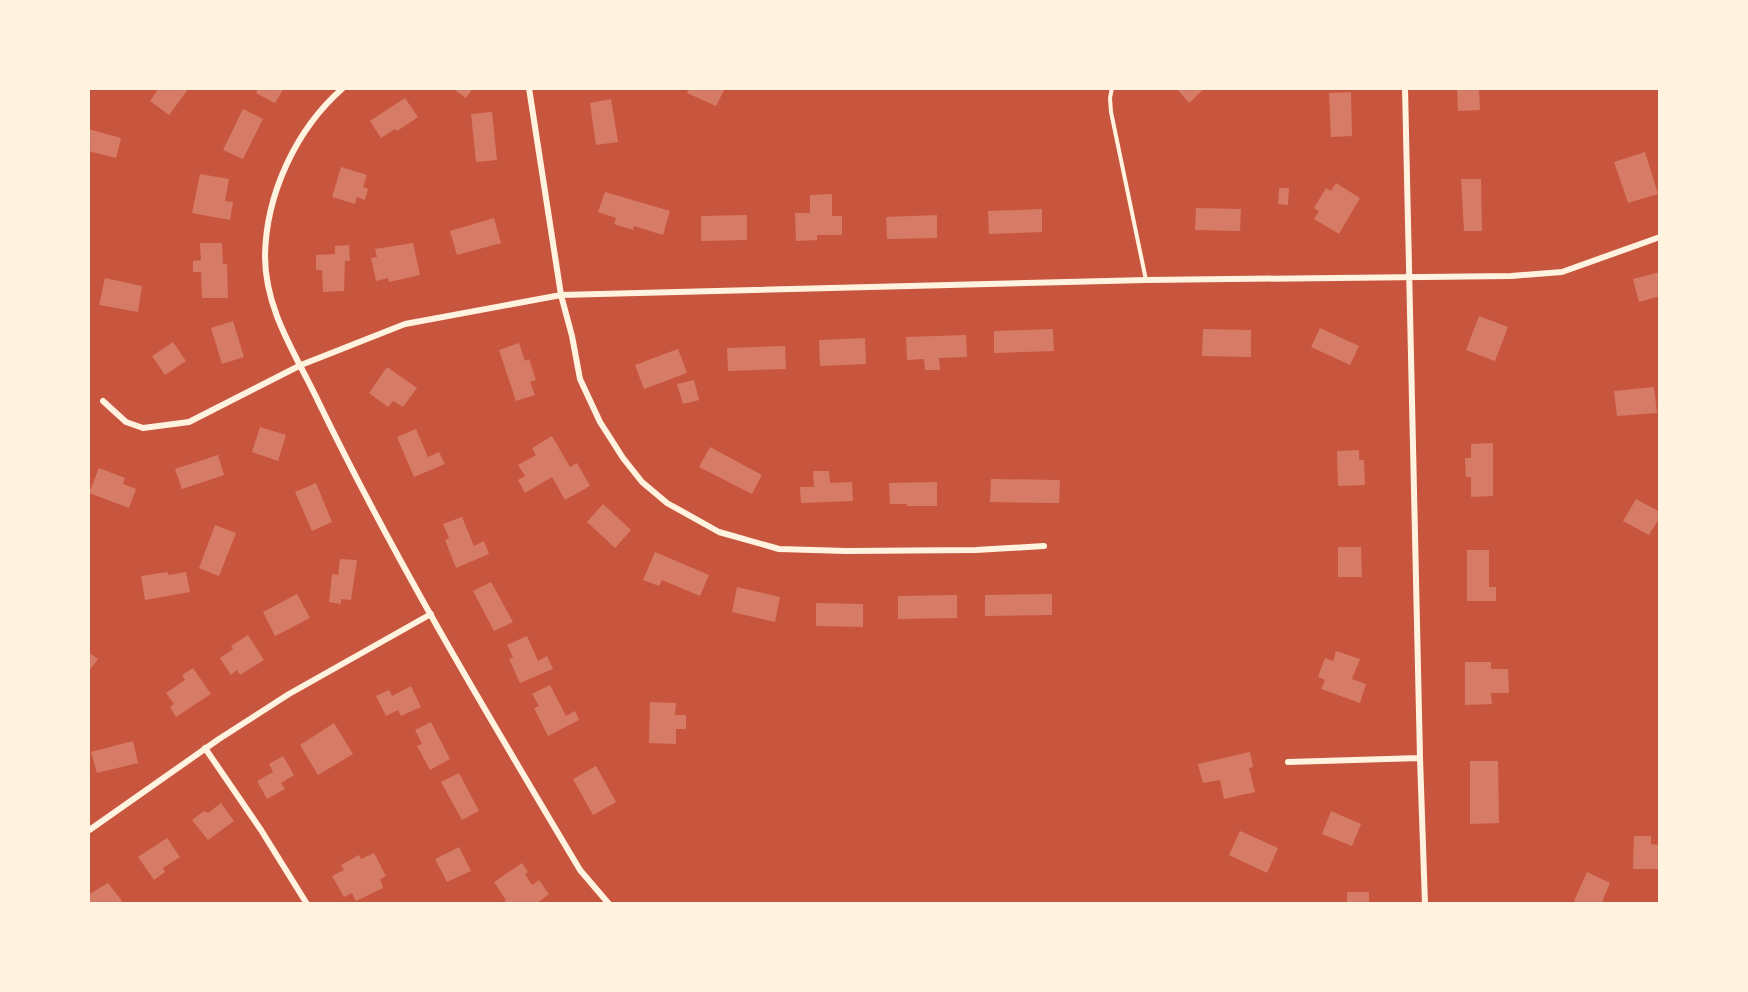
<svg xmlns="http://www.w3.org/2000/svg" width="1748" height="992" viewBox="0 0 1748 992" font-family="'PT Serif',serif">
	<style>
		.building { fill: #d67c66 }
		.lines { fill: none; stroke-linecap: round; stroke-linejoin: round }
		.service { stroke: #fff3e0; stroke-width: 4 }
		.minor { stroke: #fff3e0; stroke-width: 6 }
	</style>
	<rect width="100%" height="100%" fill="#c8553d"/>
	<!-- building -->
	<path class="building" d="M159,88H189L169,115L150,101Z
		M259,88H284L275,103L256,93Z
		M452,88H473L466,98Z
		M689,88H725L716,106L687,93Z
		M1176,88H1205L1189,103Z
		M1457,88H1479L1480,110L1458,111Z
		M1351,92L1352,136L1331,137L1329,93Z
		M405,98L418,117L397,131L395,129L381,138L370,121Z
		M611,99L618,142L596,145L590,103Z
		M243,109L263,119L243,159L223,150Z
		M492,112L497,160L476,162L471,114Z
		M88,129L121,138L116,158L88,151Z
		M1645,152L1658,194L1628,203L1614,162Z
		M341,167L367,175L363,187L368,189L365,200L357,197L355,204L332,197Z
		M200,174L229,179L225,201L233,202L230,220L192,213Z
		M1461,179H1481L1482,231H1464Z
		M1336,183L1360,198L1339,234L1314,219L1319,211L1314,208L1326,188L1331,191Z
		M1279,188H1289L1288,205L1278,204Z
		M605,192L670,211L663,235L634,226L633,230L614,224L616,218L598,212Z
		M832,194V216H842V235H817V240L796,241L795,213H810V195Z
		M1196,208L1241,209L1240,231L1195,230Z
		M1042,209V232L989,234L988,211Z
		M747,215V240L701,241V216Z
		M937,215V238L887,239L886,217Z
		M494,218L501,243L457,255L450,231Z
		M200,243H222L223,264H227L228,298H202L201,272H193V261L201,260Z
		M413,243L420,275L389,282L388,278L376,281L371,258L377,257L375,249Z
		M349,245L350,261H345L344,291L323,292L322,270H316V255L335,254V246Z
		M1660,272V296L1639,302L1633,279Z
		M105,278L142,286L138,312L99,305Z
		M1479,316L1508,327L1495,361L1466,350Z
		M233,321L244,357L222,364L211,328Z
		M1320,328L1359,346L1350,365L1311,347Z
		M1053,329L1054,351L994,353V331Z
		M1203,329L1251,330V357L1202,356Z
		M966,335L967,357L939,358L940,370H925L924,359L907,360L906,337Z
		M865,338L866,364L820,366L819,340Z
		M173,342L186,361L165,375L152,356Z
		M519,343L525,361L529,359L536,380L530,382L535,395L516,401L499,350Z
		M785,346L786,369L728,371L727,348Z
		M678,349L687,373L644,389L635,365Z
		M387,367L417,388L403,407L393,401L388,407L369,393Z
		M694,380L699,400L683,404L677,384Z
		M1654,387L1657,413L1617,416L1614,391Z
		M260,427L286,435L278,461L252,452Z
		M416,429L428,457L439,452L445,464L414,477L397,437Z
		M552,436L570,467L577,463L590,486L565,500L552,477L525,493L518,480L525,476L518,465L536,455L532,448Z
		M1493,443V496L1471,497V477H1466L1465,458H1471V444Z
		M710,447L762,475L752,494L699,467Z
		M1359,450V460H1364L1365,485L1338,486L1337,451Z
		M218,455L224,475L182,489L175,469Z
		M99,468L125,478L123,484L136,489L129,508L89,493Z
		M813,471H829L830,483L852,482L853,501L801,503L800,487H814Z
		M991,479L1060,480L1059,503L990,502Z
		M937,482V506H907V504H890L889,483Z
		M316,483L332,522L312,531L295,492Z
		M1636,499L1660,512V517L1649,535L1623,521Z
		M603,504L631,530L615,548L587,522Z
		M462,517L474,546L484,541L489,554L456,568L445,540L449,538L443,524Z
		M215,525L236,533L219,576L199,568Z
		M1338,547H1361L1362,577H1338Z
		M1467,550H1489V587H1496V601H1467Z
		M655,552L709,575L700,596L662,580L659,586L643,580Z
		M340,559L357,560L351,600L341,599V604L329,602L332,574L338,575Z
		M167,572L169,575L186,572L190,592L145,600L141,576Z
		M491,582L513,622L494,631L473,591Z
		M737,587L780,597L775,622L732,612Z
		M297,594L310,618L275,636L263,612Z
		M1052,594V615L985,616V595Z
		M957,595V618L898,619V596Z
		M816,603L863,604V627L816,626Z
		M248,635L264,660L240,675L237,670L231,675L220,658L233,649L231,646Z
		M527,636L538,661L547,656L553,669L520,683L509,659L513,657L507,645Z
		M1336,651L1360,659L1352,679L1366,684L1360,703L1321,689L1325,680L1318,677L1325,658L1333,661Z
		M88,652L98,659L88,672Z
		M1465,662H1491V669H1508L1509,693H1491L1492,704L1465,705Z
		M193,668L211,694L176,717L170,707L174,704L166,693L185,680L182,675Z
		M550,685L566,716L575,711L579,720L548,736L534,708L539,706L532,694Z
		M411,686L421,707L401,716L398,710L386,716L376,696L389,690L392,696Z
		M650,702L676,703L675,715H686V729H676V744L649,743Z
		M431,722L450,759L430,770L417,746L422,744L415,730Z
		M334,723L353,754L318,775L300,745Z
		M133,741L138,763L97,773L91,752Z
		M1250,752L1253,767L1249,768L1255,792L1224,799L1220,780L1203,783L1198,764Z
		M283,756L294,775L281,783L285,789L267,799L257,781L273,772L269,764Z
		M1470,761H1498L1499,823L1470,824Z
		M596,766L616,802L593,815L573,779Z
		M459,773L479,811L462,820L441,782Z
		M221,803L234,821L208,840L192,820L204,811L208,813Z
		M1331,811L1361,824L1352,846L1322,834Z
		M1240,831L1278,848L1267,873L1229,855Z
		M1634,836H1651V844L1660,845L1659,869H1633Z
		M167,838L180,857L163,868L165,872L154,880L138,857Z
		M459,847L471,871L447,882L435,859Z
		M374,853L386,876L380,879L383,888L356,901L352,893L344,897L332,876L344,870L341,865L359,855L361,859Z
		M522,863L528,872L525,874L532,885L539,880L549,894L536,904H502L506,900L494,882Z
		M1587,872L1610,883L1601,904H1581L1574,901Z
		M108,883L122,901L117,904H88V895Z
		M1347,892H1369V904H1347Z"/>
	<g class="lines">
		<!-- service -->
		<path class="service" d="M1112,88L1110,98L1111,112L1146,280"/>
		<!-- minor -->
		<path class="minor" d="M343,88C296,129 266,194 265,256C265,311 297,356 319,403C397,564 489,717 580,870L609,904
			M529,88L561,295L572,336L580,379L600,422L623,458L642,482L667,503L719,532L779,549L846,551L976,550L1044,546
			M1405,88L1420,758L1425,904
			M103,401L126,422L143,428L189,422L301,365L405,324L561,295L1146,280L1511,276L1562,272L1660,237
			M205,748L261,830L307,904
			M1288,762L1420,758
			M88,831L219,739L289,694L431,614"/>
	</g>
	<!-- border -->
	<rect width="1748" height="992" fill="none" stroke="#fff3e0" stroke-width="180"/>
</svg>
